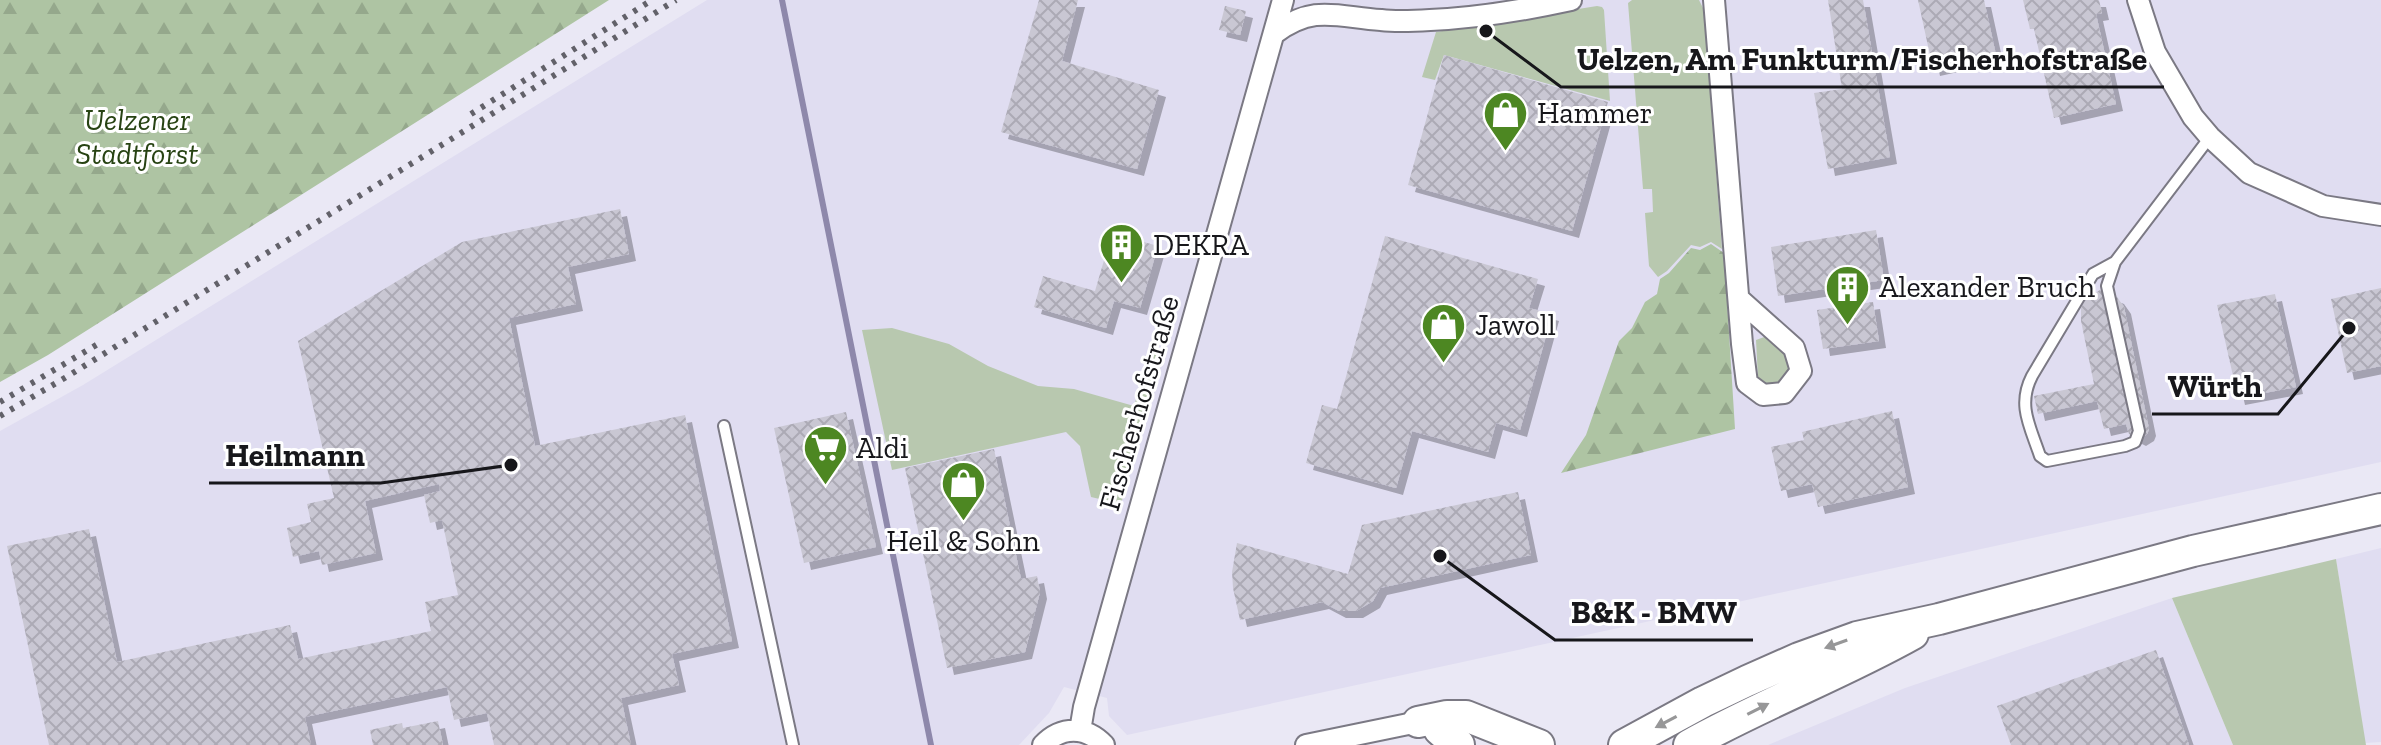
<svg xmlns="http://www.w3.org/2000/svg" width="2381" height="745" viewBox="0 0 2381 745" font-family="'Zilla Slab',serif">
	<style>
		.built { fill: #e0ddf1 }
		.grass { fill: #b8c8af }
		.forest { fill: url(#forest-firs) }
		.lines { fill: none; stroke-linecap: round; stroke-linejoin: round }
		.stream { stroke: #8e88ab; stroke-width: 6 }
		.building { fill: url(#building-cross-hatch); filter: url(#shadow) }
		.service-casing { stroke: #7b7984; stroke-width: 14 }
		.minor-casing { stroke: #7b7984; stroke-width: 24 }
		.primary-casing { stroke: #7b7984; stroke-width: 34 }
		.trunk-casing { stroke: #7b7984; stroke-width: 36 }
		.service { stroke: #fff; stroke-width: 10 }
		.minor { stroke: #fff; stroke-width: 20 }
		.primary { stroke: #fff; stroke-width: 30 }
		.trunk { stroke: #fff; stroke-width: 32 }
		.rail { stroke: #626169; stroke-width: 6; stroke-dasharray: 4 8; stroke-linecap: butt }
		.oneway { fill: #979798 }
		.labels { text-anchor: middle; stroke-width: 6; stroke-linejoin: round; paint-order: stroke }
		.poi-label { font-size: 30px; fill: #17171b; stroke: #fff; text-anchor: start }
		.park-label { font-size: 30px; font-style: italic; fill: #274313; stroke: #fff }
		.street-label { font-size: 30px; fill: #17171b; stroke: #fff }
		.leader { fill: none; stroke: #17171b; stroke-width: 3 }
		.callout-dot { fill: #17171b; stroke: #fff; stroke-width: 3 }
		.callout-label { font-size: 32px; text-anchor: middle; font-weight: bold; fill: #17171b; stroke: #fff; stroke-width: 6; stroke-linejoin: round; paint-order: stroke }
	</style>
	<defs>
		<pattern id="forest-firs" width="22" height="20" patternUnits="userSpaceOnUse" patternTransform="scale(2)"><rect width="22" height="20" fill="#aec4a3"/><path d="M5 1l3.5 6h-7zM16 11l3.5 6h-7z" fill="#95a88c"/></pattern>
		<pattern id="building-cross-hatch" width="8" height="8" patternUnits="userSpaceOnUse" patternTransform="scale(2)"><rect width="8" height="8" fill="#c9c7d3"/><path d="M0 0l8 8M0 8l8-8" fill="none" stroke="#acaab5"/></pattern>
		<filter id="shadow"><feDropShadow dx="7" dy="7" stdDeviation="0" flood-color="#0004"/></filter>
	</defs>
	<rect width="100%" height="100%" fill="#eae8f5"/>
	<!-- built -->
	<path class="built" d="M707,0H2381V462L1127,735L1109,716L1107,698L1064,687L1049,713L1019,745H0V431L83,385Z
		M2381,548V742L2365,743L2336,559Z
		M2172,598L2233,745H1768L1905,688Z"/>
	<!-- grass -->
	<path class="grass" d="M1632,0H1699L1704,10L1722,249L1711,242L1700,247L1691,245L1667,271L1658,277L1649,266L1645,213L1653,212L1652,189H1643L1628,3Z
		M1597,6L1602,7L1604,10L1610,101L1444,55L1435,80L1422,77L1436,32Z
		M892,328L949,344L988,366L1038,386L1074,389L1134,406L1152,348L1163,351L1121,504L1091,497L1080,446L1066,432L892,470L862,330Z
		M1767,336L1783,347L1790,372L1773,387L1758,379L1756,340Z
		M2336,559L2366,745H2233L2172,598Z"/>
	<!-- forest -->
	<path class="forest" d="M0,0H609L48,355L0,382Z
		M1711,244L1724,253L1735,429L1561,473L1586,435L1619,341L1632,328L1645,302L1657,294L1660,279L1669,273L1691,248L1700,250Z"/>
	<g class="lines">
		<!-- stream -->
		<path class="stream" d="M782,0L931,745"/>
	</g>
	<!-- building -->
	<path class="building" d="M1039,0H1078L1062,61L1159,90L1137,169L1001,132Z
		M1828,0H1863L1890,157L1828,169L1814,93L1842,89Z
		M1918,0H1984L1996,55L1933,69Z
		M2023,0H2099L2102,13L2096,14L2116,104L2054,118L2034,29H2030Z
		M1225,6L1246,11L1240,35L1219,30Z
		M1444,55L1608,102L1572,231L1408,185Z
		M620,209L629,254L568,267L576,304L509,318L535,446L685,415L732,641L672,654L679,685L621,698L631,745H494L487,713L454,720L447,687L305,717L311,745H49L7,546L89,529L117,662L290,625L298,659L431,631L425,602L458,595L442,520L430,523L424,495L440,491L439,484L365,501L376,553L322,565L319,551L293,557L287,528L311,522L307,504L334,498L298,341L462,242Z
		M1876,230L1884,280L1778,296L1771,247Z
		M1112,233L1158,246L1140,308L1114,301L1106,328L1034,307L1043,276L1095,291Z
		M1385,236L1538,279L1529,308L1552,314L1520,430L1496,423L1488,452L1412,431L1396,488L1306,463L1322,405L1337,409Z
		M2381,288V366L2347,373L2331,299Z
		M2100,290L2117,297L2124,307L2149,429L2147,434L2139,439L2129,434L2126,424L2104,429L2097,401L2038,414L2034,396L2094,384L2081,321V308L2086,298Z
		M2275,294L2296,387L2238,398L2217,305Z
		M1873,302L1879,341L1823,349L1817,310Z
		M1892,411L1908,487L1818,507L1812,484L1781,491L1771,447L1804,440L1802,432Z
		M846,412L876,547L804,563L774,428Z
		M994,449L1021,579L1037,576L1040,592L1025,652L947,668L905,468Z
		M1518,492L1531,555L1380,588L1373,601L1356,611H1339L1322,602L1240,620L1233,588L1232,572L1237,543L1348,574L1362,525Z
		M2156,650L2189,745H2011L1997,706Z
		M438,721L443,745H373L370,730L402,723L403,728Z"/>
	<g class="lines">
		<defs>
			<path id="service" d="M2115,262L2107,286L2139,431L2135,442L2125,446L2047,461L2040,456C2030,426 2017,405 2032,376L2093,274L2115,262L2210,137
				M724,426L793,745"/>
			<path id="minor" d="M1714,0L1742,344L1747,383L1763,395L1784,393L1801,371L1794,348L1739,299
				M2138,0L2155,52L2193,117L2210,137L2249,173L2323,206L2381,215
				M1275,33C1314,4 1337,17 1381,20C1397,22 1414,21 1430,20C1478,18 1525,10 1571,0
				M1080,731L1084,707L1283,0
				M1043,745C1061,726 1086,726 1104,745
				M1306,745L1418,722"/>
			<path id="primary" d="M1418,722L1447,716H1466L1539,745
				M1624,745L1703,702L1747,681L1799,658L1857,637L1939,619L2193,551L2381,509
				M1689,745C1762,704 1840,675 1913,634"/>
			<path id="trunk" d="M1440,729L1458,745"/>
		</defs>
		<!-- service casing -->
		<use href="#service" class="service-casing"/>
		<!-- minor casing -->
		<use href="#minor" class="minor-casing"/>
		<!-- primary casing -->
		<use href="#primary" class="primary-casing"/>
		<!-- trunk casing -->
		<use href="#trunk" class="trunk-casing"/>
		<!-- service -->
		<use href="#service" class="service"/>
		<!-- minor -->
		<use href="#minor" class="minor"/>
		<!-- primary -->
		<use href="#primary" class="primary"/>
		<!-- trunk -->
		<use href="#trunk" class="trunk"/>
		<!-- rail -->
		<path class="rail" d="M471,114L652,0
			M0,402L103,341
			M0,416L68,376L676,0"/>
	</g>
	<!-- one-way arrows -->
	<defs><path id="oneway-solid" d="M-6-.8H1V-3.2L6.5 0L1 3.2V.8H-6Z" transform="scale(2)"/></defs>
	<g class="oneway">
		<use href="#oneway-solid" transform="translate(1836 644) rotate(160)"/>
		<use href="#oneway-solid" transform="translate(1758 709) rotate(-27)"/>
		<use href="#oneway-solid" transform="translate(1666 722) rotate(152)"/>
	</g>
	<!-- icons -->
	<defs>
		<symbol id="shop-pin" viewBox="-11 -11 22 30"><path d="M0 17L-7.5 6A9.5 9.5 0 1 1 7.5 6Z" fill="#4d8722" stroke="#fff"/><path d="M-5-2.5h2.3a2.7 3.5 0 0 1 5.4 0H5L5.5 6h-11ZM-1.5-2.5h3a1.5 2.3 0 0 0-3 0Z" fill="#fff"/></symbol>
		<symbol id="building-pin" viewBox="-11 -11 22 30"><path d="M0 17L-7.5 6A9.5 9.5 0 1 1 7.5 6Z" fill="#4d8722" stroke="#fff"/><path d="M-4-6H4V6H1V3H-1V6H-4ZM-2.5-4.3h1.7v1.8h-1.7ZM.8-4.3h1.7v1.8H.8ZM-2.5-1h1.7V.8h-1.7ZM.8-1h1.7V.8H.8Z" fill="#fff"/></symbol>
		<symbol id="supermarket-pin" viewBox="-11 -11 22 30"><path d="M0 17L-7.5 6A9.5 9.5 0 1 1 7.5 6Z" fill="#4d8722" stroke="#fff"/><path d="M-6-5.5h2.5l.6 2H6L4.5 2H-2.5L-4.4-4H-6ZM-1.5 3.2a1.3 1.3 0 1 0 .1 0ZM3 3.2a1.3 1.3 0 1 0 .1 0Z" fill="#fff"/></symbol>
	</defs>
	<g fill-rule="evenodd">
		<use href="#shop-pin" x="1480" y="88" width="51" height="69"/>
		<use href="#building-pin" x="1096" y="220" width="51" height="69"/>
		<use href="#building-pin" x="1822" y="262" width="51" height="69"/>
		<use href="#shop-pin" x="1418" y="300" width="51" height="69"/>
		<use href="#supermarket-pin" x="800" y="422" width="51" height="69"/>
		<use href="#shop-pin" x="938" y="458" width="51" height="69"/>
	</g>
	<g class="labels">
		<!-- poi labels -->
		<g class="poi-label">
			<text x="1537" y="123">Hammer</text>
			<text x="1153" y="255">DEKRA</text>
			<text x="1879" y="297">Alexander Bruch</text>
			<text x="1475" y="335">Jawoll</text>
			<text x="856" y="458">Aldi</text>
			<text x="963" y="551" text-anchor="middle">Heil &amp; Sohn</text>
		</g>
		<!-- park labels -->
		<g class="park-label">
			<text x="137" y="130">Uelzener<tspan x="137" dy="34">Stadtforst</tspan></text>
		</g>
		<!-- street labels -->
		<g class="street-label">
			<text transform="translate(1139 403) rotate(-74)" y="10">Fischerhofstraße</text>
		</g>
	</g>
	<!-- callouts -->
	<path class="leader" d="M1486 31L1561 87H2164M2349 328L2278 414H2152M511 465L381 483H209M1440 556L1555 640H1753"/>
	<g class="callout-dot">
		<circle cx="1486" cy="31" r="8"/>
		<circle cx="2349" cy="328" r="8"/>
		<circle cx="511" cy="465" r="8"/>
		<circle cx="1440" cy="556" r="8"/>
	</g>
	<g class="callout-label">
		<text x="1862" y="70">Uelzen, Am Funkturm/Fischerhofstraße</text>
		<text x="2215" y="397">Würth</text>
		<text x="295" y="466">Heilmann</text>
		<text x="1654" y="623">B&amp;K - BMW</text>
	</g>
</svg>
